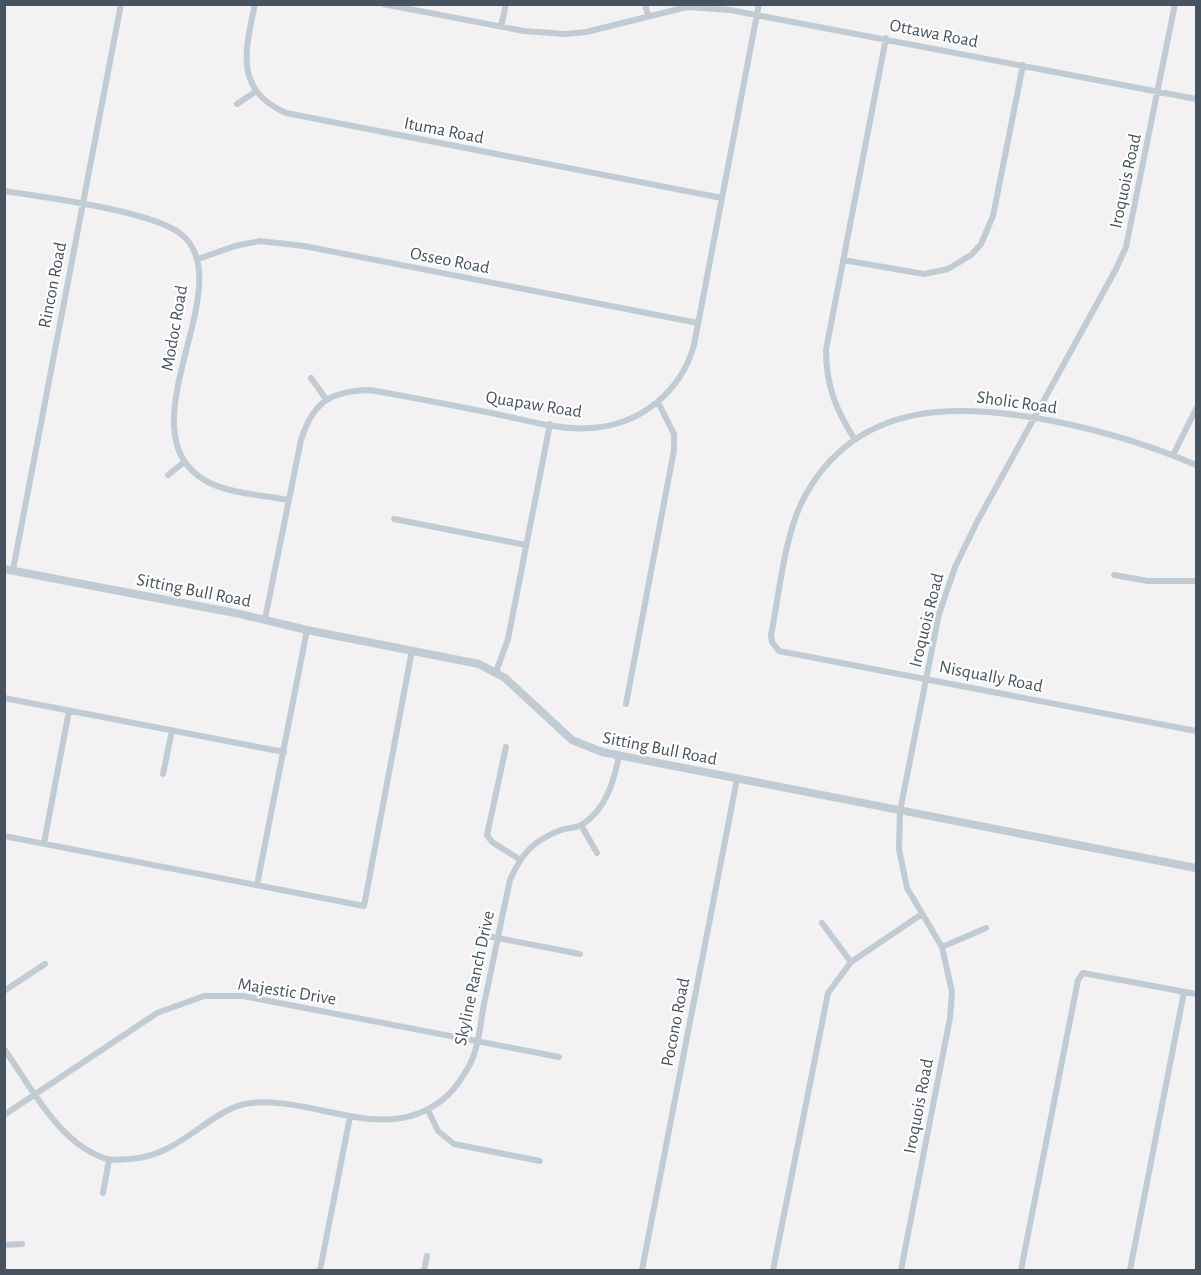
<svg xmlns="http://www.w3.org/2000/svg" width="1201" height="1275" viewBox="0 0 1201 1275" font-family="'Alegreya Sans',sans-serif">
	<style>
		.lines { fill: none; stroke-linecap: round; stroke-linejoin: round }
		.minor { stroke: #c1cbd3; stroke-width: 6 }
		.tertiary { stroke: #c1cbd3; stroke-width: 8 }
		.labels { text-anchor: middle; stroke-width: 4.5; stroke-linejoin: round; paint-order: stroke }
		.street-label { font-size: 18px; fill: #475460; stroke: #fff }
	</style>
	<rect width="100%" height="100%" fill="#f3f1f1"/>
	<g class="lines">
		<!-- minor -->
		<path class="minor" d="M255,4C245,51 234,90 286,113L722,198
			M383,4L524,31L565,34L586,32L687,7L730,10L1196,99
			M645,4L648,16
			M501,27L506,4
			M237,104L255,92
			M4,191C44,197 152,211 181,234C244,284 117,435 208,482C231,494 263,495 288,500
			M198,259L235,246L260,241L304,246L698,323
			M843,260L924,274L948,269L971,255L981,244L993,216L1023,65
			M311,378L326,399
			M855,440C836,410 826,386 826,350L886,38
			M1173,455L1196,409
			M1196,465C1150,445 1103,431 1053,421C960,403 860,399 806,494C784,533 780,591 771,635L772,642L779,651L1196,731
			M168,475L184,462
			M394,519L526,545
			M13,570L121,4
			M1114,575L1148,581H1196
			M265,619L301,440C313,402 330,391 370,390C410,397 451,405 491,413C523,419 559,431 591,428C640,425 681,392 694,345L759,4
			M496,672L508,639L550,424
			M4,698L284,752
			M626,704L674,450V434L658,402
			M506,747L487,835L492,842L519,859
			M163,774L172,730
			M581,825L597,853
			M4,836L364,906L412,650
			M44,843L69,711
			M257,885L307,630
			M822,923L851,962
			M482,935L580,954
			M942,947L986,928
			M4,991L45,964
			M4,1049C32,1088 59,1144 107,1159C114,1161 123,1159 130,1159C182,1156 211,1107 251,1103C318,1096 389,1149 448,1095C455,1088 464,1075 469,1066C479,1048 480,1024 484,1004C493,963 501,921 510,880C521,854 534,840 561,830C568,828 577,828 583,824C606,809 614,781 619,756
			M428,1110L438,1131L454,1144L540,1161
			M4,1115L157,1013L204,996H243L559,1057
			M103,1193L109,1160
			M4,1245L22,1244
			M320,1270L350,1117
			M424,1270L427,1256
			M642,1270L737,779
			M773,1270L828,993L851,962L922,914
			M901,1270L950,1018L952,992L942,947L907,888L899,849L900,811L939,614L955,567L977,522L1116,269L1126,247L1175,4
			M1021,1270L1078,980L1083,973L1196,994
			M1130,1270L1184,992"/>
		<!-- tertiary -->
		<path class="tertiary" d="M4,569L240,614L307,630L479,664L505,678L572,740L602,752L1196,868"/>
	</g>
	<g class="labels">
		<!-- street labels -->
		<g class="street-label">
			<text transform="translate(934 33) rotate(11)" y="6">Ottawa Road</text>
			<text transform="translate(444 130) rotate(11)" y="6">Ituma Road</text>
			<text transform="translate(1125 181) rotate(-78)" y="6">Iroquois Road</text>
			<text transform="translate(450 260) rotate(11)" y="6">Osseo Road</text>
			<text transform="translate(52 285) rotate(-79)" y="6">Rincon Road</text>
			<text transform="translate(174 328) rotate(-80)" y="6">Modoc Road</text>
			<text transform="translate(1017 402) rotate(8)" y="6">Sholic Road</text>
			<text transform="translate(534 404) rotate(9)" y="6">Quapaw Road</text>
			<text transform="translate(194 590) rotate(11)" y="6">Sitting Bull Road</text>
			<text transform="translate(926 620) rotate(-76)" y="6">Iroquois Road</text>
			<text transform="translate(991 676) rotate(11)" y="6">Nisqually Road</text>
			<text transform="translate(660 748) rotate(11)" y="6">Sitting Bull Road</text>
			<text transform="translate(474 978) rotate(-78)" y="6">Skyline Ranch Drive</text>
			<text transform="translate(287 991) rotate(9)" y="6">Majestic Drive</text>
			<text transform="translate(675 1022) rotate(-79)" y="6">Pocono Road</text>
			<text transform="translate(918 1106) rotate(-79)" y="6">Iroquois Road</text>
		</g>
	</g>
	<!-- border -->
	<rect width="1201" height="1275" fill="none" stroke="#475460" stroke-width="12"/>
</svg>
